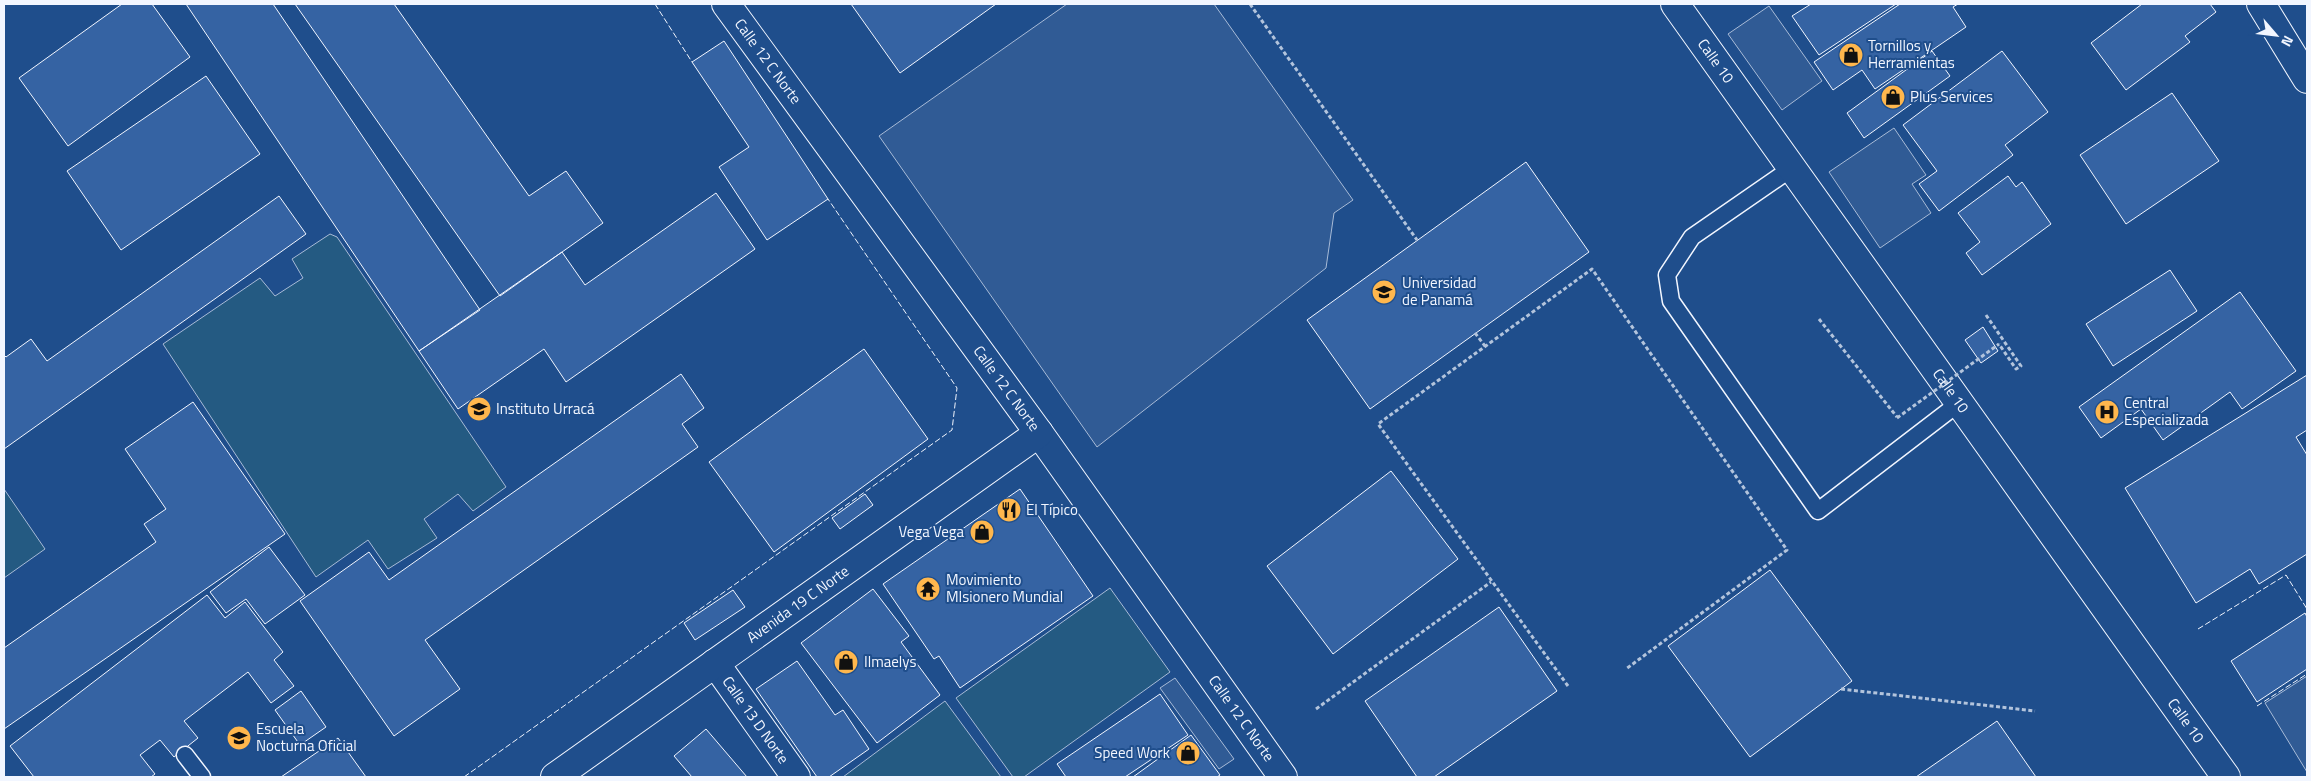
<svg xmlns="http://www.w3.org/2000/svg" width="2311" height="781" viewBox="0 0 2311 781" font-family="'Titillium Web',sans-serif">
	<style>
		.green { fill: #245a82; stroke: #a8bbd7 }
		.parking { fill: #305b95; stroke: #a8bbd7 }
		.building { fill: #3563a3; stroke: #f2f6ff }
		.lines { fill: none; stroke-linecap: round; stroke-linejoin: round }
		.service-casing { stroke: #f2f6ff; stroke-width: 19 }
		.minor-casing { stroke: #f2f6ff; stroke-width: 30 }
		.secondary-casing { stroke: #f2f6ff; stroke-width: 30 }
		.path { stroke: #b3c4dc; stroke-width: 3; stroke-dasharray: 4 2.5; stroke-linecap: butt }
		.service { stroke: #1f4e8c; stroke-width: 16 }
		.minor { stroke: #1f4e8c; stroke-width: 28 }
		.secondary { stroke: #1f4e8c; stroke-width: 28 }
		.path-bridge { stroke: #b3c4dc; stroke-width: 3; stroke-dasharray: 4 2.5; stroke-linecap: butt }
		.fence { stroke: #f2f6ff; stroke-width: 1; stroke-dasharray: 6 2.5; stroke-linecap: butt }
		.labels { text-anchor: middle; stroke-width: 4; stroke-linejoin: round; paint-order: stroke }
		.poi-label { font-size: 15px; fill: #f2f6ff; stroke: #1f4e8c; text-anchor: start }
		.street-label { font-size: 15px; fill: #f2f6ff; stroke: #1f4e8c }
	</style>
	<rect width="100%" height="100%" fill="#1f4e8c"/>
	<!-- green -->
	<path class="green" d="M330,234L337,237L506,487L473,511L458,494L424,519L437,538L388,569L368,540L316,577L163,344L260,278L275,296L303,278L292,259Z
		M4,489L45,549L4,578Z
		M1110,588L1170,672L1024,777H1013L956,698Z
		M945,701L1001,777H843Z"/>
	<!-- parking -->
	<path class="parking" d="M1067,4H1214L1353,200L1334,213L1326,268L1097,447L879,136Z
		M1769,6L1822,81L1782,110L1728,34Z
		M1894,128L1926,175L1912,184L1931,213L1880,248L1829,172Z
		M2307,676V772L2265,703Z
		M1175,678L1234,759L1219,769L1160,688Z"/>
	<!-- building -->
	<path class="building" d="M122,4H152L190,57L68,146L19,78Z
		M186,4H273L480,310L419,351Z
		M295,4H394L529,196L566,171L603,223L500,296Z
		M851,4H996L900,73Z
		M1811,4H1896L1819,55L1792,16Z
		M1900,4H1958L1953,7L1966,27L1875,89L1862,70L1833,90L1814,62Z
		M2142,4H2210L2216,12L2185,36L2190,42L2126,90L2091,43Z
		M724,41L828,199L767,240L719,167L749,147L692,62Z
		M1932,51L1950,76L1864,138L1847,113Z
		M2002,51L2048,112L2005,145L2013,155L1939,211L1919,184L1937,171L1903,125Z
		M206,76L260,154L121,250L67,171Z
		M2172,93L2219,161L2126,224L2080,155Z
		M1526,162L1589,252L1370,409L1307,320Z
		M2008,176L2016,187L2022,182L2051,224L1982,275L1966,253L1980,242L1958,213Z
		M716,193L755,249L566,382L544,349L458,409L419,351L562,252L585,285Z
		M279,196L306,234L4,449V355L6,357L31,339L47,361Z
		M2170,270L2197,311L2113,366L2086,324Z
		M2240,292L2296,371L2242,409L2230,392L2163,440L2141,409L2101,438L2079,407Z
		M1983,327L1998,351L1981,363L1965,340Z
		M864,349L928,439L774,552L709,462Z
		M681,374L704,408L682,424L698,447L425,640L460,689L394,736L300,601L369,552L389,580Z
		M2307,375V430L2296,437L2307,455V554L2259,584L2250,569L2196,603L2125,488Z
		M193,402L285,534L4,729V648L156,542L144,524L166,509L125,449Z
		M1391,471L1458,559L1333,654L1267,566Z
		M1020,489L1093,596L960,688L939,656L934,659L883,584Z
		M865,494L873,505L840,529L832,518Z
		M269,547L305,595L265,624L246,599L226,613L210,592Z
		M1770,570L1852,681L1750,757L1668,646Z
		M873,589L909,636L901,642L940,695L877,743L801,643Z
		M733,590L745,607L695,640L684,623Z
		M207,595L225,618L245,602L283,652L274,660L294,686L271,703L248,672L184,721L198,738L174,757L160,740L140,755L155,774L151,777H34L10,746Z
		M1499,607L1557,691L1434,777H1417L1365,701Z
		M2305,613L2307,617V669L2257,702L2231,661Z
		M797,661L835,715L843,710L869,749L829,777H817L756,689Z
		M301,691L326,727L300,745L275,710Z
		M1160,694L1188,735L1125,777H1066L1057,764Z
		M1997,721L2036,777H1916Z
		M706,729L747,777H692L674,756Z
		M1191,735L1220,775L1217,777H1133Z
		M338,738L366,777H281Z"/>
	<g class="lines">
		<defs>
			<path id="service" d="M1792,168L1692,237L1667,275L1671,301L1818,511L1959,403
				M185,755L202,777"/>
			<g id="minor">
				<path id="s1" d="M726,4L1039,433L1283,777"/>
				<path d="M2261,4L2307,79"/>
				<path id="s2" d="M715,663L796,777"/>
				<path id="s3" d="M555,777L1039,433"/>
			</g>
			<g id="secondary">
				<path id="s4" d="M1675,4L2226,777"/>
			</g>
		</defs>
		<!-- service casing -->
		<use href="#service" class="service-casing"/>
		<!-- minor casing -->
		<use href="#minor" class="minor-casing"/>
		<!-- secondary casing -->
		<use href="#secondary" class="secondary-casing"/>
		<!-- path -->
		<path class="path" d="M1250,4L1417,240
			M1986,315L2021,366L2016,369L1999,344
			M1819,319L1897,417
			M1475,333L1485,346
			M1568,686L1378,424L1592,269L1787,550L1626,669
			M1841,689L2035,711
			M1316,709L1491,582"/>
		<!-- service -->
		<use href="#service" class="service"/>
		<!-- minor -->
		<use href="#minor" class="minor"/>
		<!-- secondary -->
		<use href="#secondary" class="secondary"/>
		<!-- path-bridge -->
		<path class="path-bridge" d="M1897,418L1999,344"/>
		<!-- fence -->
		<path class="fence" d="M655,4L692,62
			M2198,629L2286,575L2307,609
			M2257,706L2307,674
			M464,777L952,430L957,388L828,199"/>
	</g>
	<!-- icons -->
	<defs>
		<symbol id="shop-disc" viewBox="-11 -11 22 22"><circle r="9.5" fill="#ffb74d" stroke="#1f4e8c"/><path d="M-5-2.5h2.3a2.7 3.5 0 0 1 5.4 0H5L5.5 6h-11ZM-1.5-2.5h3a1.5 2.3 0 0 0-3 0Z" fill="#111"/></symbol>
		<symbol id="university-disc" viewBox="-11 -11 22 22"><circle r="9.5" fill="#ffb74d" stroke="#1f4e8c"/><path d="M0-5L7-2L0 1L-7-2ZM-4 1L0 2.5L4 1V4Q0 6-4 4Z" fill="#111"/></symbol>
		<symbol id="school-disc" viewBox="-11 -11 22 22"><circle r="9.5" fill="#ffb74d" stroke="#1f4e8c"/><path d="M0-5L7-2L0 1L-7-2ZM-4 1L0 2.5L4 1V4Q0 6-4 4Z" fill="#111"/></symbol>
		<symbol id="hospital-disc" viewBox="-11 -11 22 22"><circle r="9.5" fill="#ffb74d" stroke="#1f4e8c"/><path d="M-5-5h3v3.5h4V-5h3V5h-3V1.5h-4V5h-3Z" fill="#111"/></symbol>
		<symbol id="restaurant-disc" viewBox="-11 -11 22 22"><circle r="9.5" fill="#ffb74d" stroke="#1f4e8c"/><path d="M-5-6h1v4h1v-4h1v4h1v-4h1v5L-1.5 .5V6h-2V.5L-5-1ZM5-6V6H3V1.5H1.5Q1.5-4 5-6Z" fill="#111"/></symbol>
		<symbol id="temple-disc" viewBox="-11 -11 22 22"><circle r="9.5" fill="#ffb74d" stroke="#1f4e8c"/><path d="M0-6L5-2H3V0L6.5 2.5H4V6H1.5V3h-3V6H-4V2.5H-6.5L-3 0V-2H-5Z" fill="#111"/></symbol>
	</defs>
	<g fill-rule="evenodd">
		<use href="#shop-disc" x="1837" y="41" width="28" height="28"/>
		<use href="#shop-disc" x="1879" y="83" width="28" height="28"/>
		<use href="#university-disc" x="1370" y="278" width="28" height="28"/>
		<use href="#school-disc" x="465" y="395" width="28" height="28"/>
		<use href="#hospital-disc" x="2093" y="398" width="28" height="28"/>
		<use href="#restaurant-disc" x="995" y="496" width="28" height="28"/>
		<use href="#shop-disc" x="968" y="518" width="28" height="28"/>
		<use href="#temple-disc" x="914" y="575" width="28" height="28"/>
		<use href="#shop-disc" x="832" y="648" width="28" height="28"/>
		<use href="#school-disc" x="225" y="724" width="28" height="28"/>
		<use href="#shop-disc" x="1174" y="739" width="28" height="28"/>
	</g>
	<g class="labels">
		<!-- poi labels -->
		<g class="poi-label">
			<text x="1868" y="51">Tornillos y<tspan x="1868" dy="17">Herramientas</tspan></text>
			<text x="1910" y="102">Plus Services</text>
			<text x="1402" y="288">Universidad<tspan x="1402" dy="17">de Panamá</tspan></text>
			<text x="2124" y="408">Central<tspan x="2124" dy="17">Especializada</tspan></text>
			<text x="496" y="414">Instituto Urracá</text>
			<text x="1026" y="515">El Típico</text>
			<text x="964" y="537" text-anchor="end">Vega Vega</text>
			<text x="946" y="585">Movimiento<tspan x="946" dy="17">MIsionero Mundial</tspan></text>
			<text x="864" y="667">Ilmaelys</text>
			<text x="256" y="734">Escuela<tspan x="256" dy="17">Nocturna Oficial</tspan></text>
			<text x="1170" y="758" text-anchor="end">Speed Work</text>
		</g>
		<!-- street labels -->
		<g class="street-label">
			<text dy="5" stroke="none"><textPath href="#s4" startOffset="70">Calle 10</textPath></text>
			<text dy="5" stroke="none"><textPath href="#s1" startOffset="71">Calle 12 C Norte</textPath></text>
			<text dy="5" stroke="none"><textPath href="#s1" startOffset="476">Calle 12 C Norte</textPath></text>
			<text dy="5" stroke="none"><textPath href="#s4" startOffset="475">Calle 10</textPath></text>
			<text dy="5" stroke="none"><textPath href="#s3" startOffset="298">Avenida 19 C Norte</textPath></text>
			<text dy="5" stroke="none"><textPath href="#s1" startOffset="881">Calle 12 C Norte</textPath></text>
			<text dy="5" stroke="none"><textPath href="#s2" startOffset="70">Calle 13 D Norte</textPath></text>
			<text dy="5" stroke="none"><textPath href="#s4" startOffset="880">Calle 10</textPath></text>
		</g>
	</g>
	<!-- border -->
	<rect width="2311" height="781" fill="none" stroke="#f2f6ff" stroke-width="10"/>
	<!-- north arrow -->
	<g transform="translate(2276 35) rotate(118)" stroke="#1f4e8c" stroke-width="4" paint-order="stroke">
	<path d="M0-4L9 19L0 12L-9 19Z" fill="#f2f6ff"/>
	<text y="-8" font-size="14" font-weight="bold" text-anchor="middle" fill="#f2f6ff">N</text>
	</g>
</svg>
